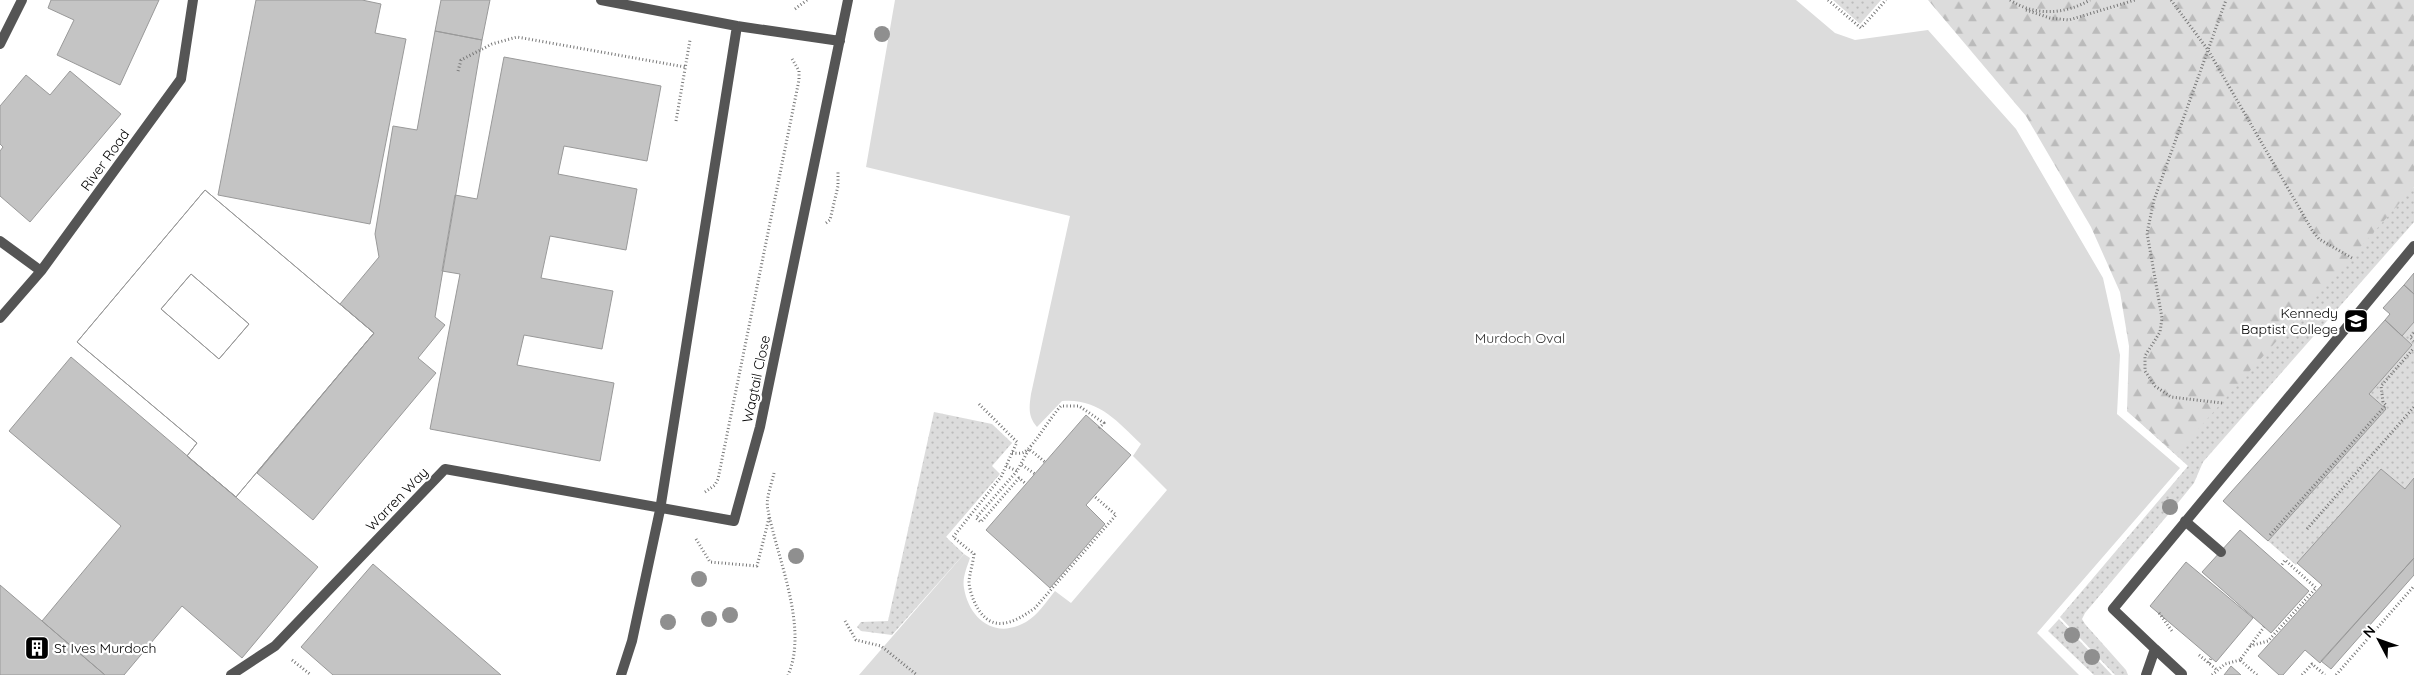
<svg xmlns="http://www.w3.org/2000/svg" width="2414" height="675" viewBox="0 0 2414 675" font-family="Quicksand,sans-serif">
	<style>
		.grass { fill: url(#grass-dots) }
		.forest { fill: url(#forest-firs) }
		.park { fill: #dcdcdc }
		.building { fill: #c4c4c4; stroke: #999; fill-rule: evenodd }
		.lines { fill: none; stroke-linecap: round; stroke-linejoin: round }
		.path { stroke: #777; stroke-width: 3; stroke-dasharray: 1 2.5; stroke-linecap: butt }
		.lane { stroke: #555; stroke-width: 10 }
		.street { stroke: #555; stroke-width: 10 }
		.tree { fill: #8f8f8f }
		.labels { text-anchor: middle; stroke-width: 4.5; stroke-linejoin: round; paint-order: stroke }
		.street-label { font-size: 14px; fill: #000; stroke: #fff }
		.poi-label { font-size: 14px; fill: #000; stroke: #fff; text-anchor: end }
		.park-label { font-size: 14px; fill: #333; stroke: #fff }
	</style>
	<defs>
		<pattern id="grass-dots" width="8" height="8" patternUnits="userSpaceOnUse" patternTransform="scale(1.25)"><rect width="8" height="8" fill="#dcdcdc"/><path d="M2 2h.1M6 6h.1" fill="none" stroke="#bbb" stroke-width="1.8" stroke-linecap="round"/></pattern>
		<pattern id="forest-firs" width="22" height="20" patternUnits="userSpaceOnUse" patternTransform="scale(1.25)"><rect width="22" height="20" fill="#dcdcdc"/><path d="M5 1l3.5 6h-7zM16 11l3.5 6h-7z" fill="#bbb"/></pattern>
	</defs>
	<rect width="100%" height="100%" fill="#fff"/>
	<!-- grass -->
	<path class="grass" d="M1833,0H1881L1860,24Z
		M2414,187V222L2203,462L2194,483L2177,504L2085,613L2082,619L2085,624L2126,670L2128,675H2115L2060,617L2188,466L2127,411Z
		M2414,322V478L2405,489L2381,469L2296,565L2268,541L2386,409L2369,394L2412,345L2402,336Z
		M934,412L992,424L1012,443L992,466L1000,474L946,537L964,554L892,635L861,631L857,627L861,622L888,621Z
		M2059,619L2112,675H2094L2048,631Z"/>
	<!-- forest -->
	<path class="forest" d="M1928,0H2414V187L2176,454L2127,411L2129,346L2120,292L2091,227L2026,116Z"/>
	<!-- park -->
	<path class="park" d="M895,0H1796L1835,33L1855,40L1928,30L2016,129L2103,278L2120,355L2117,414L2180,468L2037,633L2079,675H859L964,554L970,558C967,567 962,578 964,588C969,619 995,640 1026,622C1038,615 1046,602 1055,591L1071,603L1167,490L1133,456L1141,444C1117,421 1098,398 1062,401L1037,427C1028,416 1029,408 1031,394L1070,216L866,167Z"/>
	<!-- building -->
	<path class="building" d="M51,0H159L120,85L57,55L74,20L48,8Z
		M256,0H362L381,4L375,33L406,39L370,224L218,195Z
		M441,0H490L482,40L435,31Z
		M435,31L482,40L435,317L445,325L418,358L436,373L313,520L257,473L374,333L340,304L379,257L375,234L393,126L417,130Z
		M504,57L661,86L647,161L564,146L558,174L637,189L626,250L550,236L541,278L613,291L602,349L524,335L517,365L614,383L600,461L430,429L460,274L442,271L455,195L477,199Z
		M70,71L121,114L30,222L0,196V151L3,147L0,144V106L26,75L50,95Z
		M205,190L374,333L236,497L187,456L197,443L77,342ZM191,274L249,324L219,359L161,309Z
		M205,190L374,333L236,497L187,456L197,443L77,342Z
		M2414,273V294L2404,285Z
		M191,274L249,324L219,359L161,309Z
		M2404,285L2414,294V322L2402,336L2385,320L2390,314L2383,308Z
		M2385,320L2412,345L2369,394L2386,409L2268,541L2223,501Z
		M71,357L318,567L242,658L182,606L124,675H105L42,621L121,526L9,431Z
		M1086,415L1131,455L1086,505L1105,524L1050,588L986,530Z
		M2381,469L2405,489L2414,478V558L2320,663L2305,650L2283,675H2279L2258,656L2322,585L2297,563Z
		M2240,530L2309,591L2271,633L2202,572Z
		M2414,558V575L2331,669L2321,661Z
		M2186,562L2253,618L2216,662L2150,606Z
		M373,564L501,675H333L301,647Z
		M0,585L105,675H0Z
		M2231,666L2241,675H2224Z"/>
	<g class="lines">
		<!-- path -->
		<path class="path" d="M1828,0L1861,28L1886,0
			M2010,0C2034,16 2064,15 2090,0
			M2171,0L2208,50L2312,230L2319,239L2352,258
			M795,9L807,0
			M2026,10L2050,18L2069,20L2135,0
			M458,71L461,60L492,44L517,37L685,67
			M676,121L690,40
			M826,223L830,220L838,186V170
			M2414,333L2410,337L2414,341
			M2222,403L2171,397L2155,386L2145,371V356L2160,332L2162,318L2147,233L2154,200L2226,0
			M979,404L1017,442L1001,477L953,537L974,554C973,563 970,572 969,581C969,589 973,600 977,607C992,634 1014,623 1035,608L1116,515L1094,496
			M1012,453C1016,453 1021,454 1024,452C1032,449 1051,416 1061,406H1079L1104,423L1099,428
			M1022,465L1035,474
			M1006,466L1017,471L1029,449L1045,462
			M1017,471L976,518L981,522L1019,478L1025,483
			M774,473C772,483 765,500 768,510C777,558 809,628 788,675
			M705,492L715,485L718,479L799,80V71L791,57
			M2307,529L2414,407
			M2270,535L2386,405L2383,402L2381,386L2414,348
			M696,539L710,562L757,566L769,518
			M2159,613L2172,631
			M845,621L856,640L881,646L917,675
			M2250,646L2268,641L2316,588L2285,560L2281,566
			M2199,655L2217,670
			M292,660L311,675
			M2209,663L2211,658
			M2212,675L2225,664L2240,660
			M2257,675L2240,660L2264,627
			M2302,675L2312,664L2325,675
			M2336,675L2414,586"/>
		<!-- lane -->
		<path class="lane" d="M2185,521L2221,552
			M2155,649L2113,609L2414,246
			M2146,675L2155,649L2182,674"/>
		<!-- street -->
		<path class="street" d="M601,0L737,26L840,41
			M0,44L22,0
			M0,241L41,271
			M0,318L41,271L181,79L193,0
			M231,675L275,646L445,469L734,521L760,427L848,0
			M621,675L632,641L660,510L737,26"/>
	</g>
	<!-- trees -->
	<g class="tree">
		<circle cx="882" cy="34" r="8"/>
		<circle cx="2170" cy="507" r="8"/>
		<circle cx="796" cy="556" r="8"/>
		<circle cx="699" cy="579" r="8"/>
		<circle cx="730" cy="615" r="8"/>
		<circle cx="709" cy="619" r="8"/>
		<circle cx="668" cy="622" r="8"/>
		<circle cx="2072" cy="635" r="8"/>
		<circle cx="2092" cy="657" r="8"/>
	</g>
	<!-- icons -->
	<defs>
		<symbol id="school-square" viewBox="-11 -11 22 22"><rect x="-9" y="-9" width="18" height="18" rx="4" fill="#000" stroke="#fff"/><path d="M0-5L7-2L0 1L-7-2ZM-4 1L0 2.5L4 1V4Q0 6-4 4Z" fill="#fff"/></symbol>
		<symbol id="building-square" viewBox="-11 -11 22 22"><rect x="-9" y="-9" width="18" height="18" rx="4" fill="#000" stroke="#fff"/><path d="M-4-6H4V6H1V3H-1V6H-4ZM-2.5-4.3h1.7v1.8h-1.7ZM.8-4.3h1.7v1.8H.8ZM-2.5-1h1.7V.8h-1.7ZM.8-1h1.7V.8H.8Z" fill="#fff"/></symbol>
	</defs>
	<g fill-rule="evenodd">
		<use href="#school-square" x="2342" y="307" width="28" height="28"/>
		<use href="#building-square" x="23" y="634" width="28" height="28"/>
	</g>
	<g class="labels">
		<!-- street labels -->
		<g class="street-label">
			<text transform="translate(105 160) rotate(-54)" y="5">River Road</text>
			<text transform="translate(756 379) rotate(-78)" y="5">Wagtail Close</text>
			<text transform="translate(397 499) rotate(-46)" y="5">Warren Way</text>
		</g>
		<!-- poi labels -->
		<g class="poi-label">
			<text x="2338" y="318">Kennedy<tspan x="2338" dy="16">Baptist College</tspan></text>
			<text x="54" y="653" text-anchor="start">St Ives Murdoch</text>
		</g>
		<!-- park labels -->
		<g class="park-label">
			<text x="1520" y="343">Murdoch Oval</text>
		</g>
	</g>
	<!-- north arrow -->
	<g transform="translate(2379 640) rotate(311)" stroke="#ffffff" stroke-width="4" paint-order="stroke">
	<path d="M0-4L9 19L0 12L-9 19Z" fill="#000000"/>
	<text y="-8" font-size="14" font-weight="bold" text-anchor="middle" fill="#000000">N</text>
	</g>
</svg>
